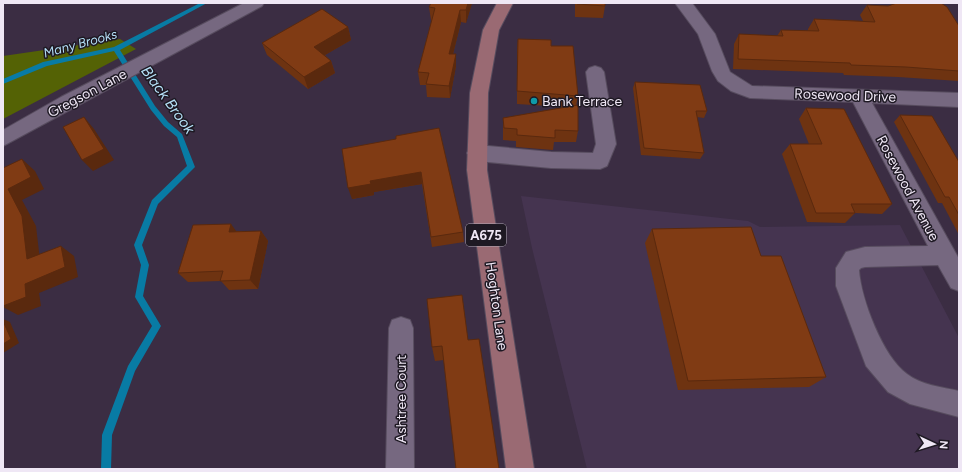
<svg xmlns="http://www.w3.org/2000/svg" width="962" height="472" viewBox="0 0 962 472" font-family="Figtree,sans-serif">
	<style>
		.built { fill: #453450 }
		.forest { fill: #546205 }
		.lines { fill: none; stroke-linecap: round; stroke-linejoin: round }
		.stream { fill: #087ba4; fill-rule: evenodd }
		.minor-casing { stroke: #574c5e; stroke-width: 2 }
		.major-casing { stroke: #574c5e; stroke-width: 2 }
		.minor { fill: #766880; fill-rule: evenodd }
		.major { fill: #9a6a73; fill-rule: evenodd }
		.wall { fill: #6e3311 }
		.shaded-wall { fill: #5a290e }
		.building { fill: #803b14; stroke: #5a290e }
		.culture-dot { fill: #0f9aa8; stroke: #1e1923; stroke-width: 1.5 }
		.labels { text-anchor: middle; stroke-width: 3; stroke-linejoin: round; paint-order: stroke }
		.far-water-label { font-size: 13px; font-style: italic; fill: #b4dff6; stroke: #1e1923 }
		.shield { fill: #1e1923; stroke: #b0a9b6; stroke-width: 1 }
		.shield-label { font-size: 13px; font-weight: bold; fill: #efe7f5 }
		.street-label { font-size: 14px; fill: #efe7f5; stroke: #1e1923 }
		.poi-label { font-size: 14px; fill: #efe7f5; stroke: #1e1923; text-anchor: start }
		.water-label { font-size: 15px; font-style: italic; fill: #b4dff6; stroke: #1e1923 }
	</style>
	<rect width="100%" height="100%" fill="#3b2d43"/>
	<!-- built -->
	<path class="built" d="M521,196L748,221L760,227L900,225L959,338V469H587L532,248Z"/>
	<!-- forest -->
	<path class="forest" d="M120,39L136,49L3,119V56Z"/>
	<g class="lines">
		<!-- stream -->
		<path class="stream" d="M200,3H207L120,50L155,106L168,122L182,134L195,167L158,204L142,245L149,265L143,296L161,326L135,371L112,435L111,469H101L102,435L128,366L152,326L135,297L141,265L134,245L152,200L187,166L177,137L164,126L151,110L114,51L47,66L3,84V79L43,62L114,47Z"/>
		<defs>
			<path id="minor" d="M244,3H264L262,6L3,146V130L61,97Z
				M675,3H692L715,34L730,72L752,86L959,93V107L872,103L959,259V291L951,288L938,265L865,267L861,268L859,270C861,299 883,357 907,374C921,385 942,387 959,391V417L910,404L888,392L866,366L836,286V268L846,252L865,247L928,246L853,102L750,98L731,91L718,81L712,71L698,34Z
				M595,66L601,68L604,72L616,144L607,166L600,169L551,168L477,161L470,158L467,153L470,148L477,145L551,152L593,153L596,144L586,72L589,68Z
				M401,317L410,320L413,328L414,469H386L389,328L392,320Z"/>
			<path id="major" d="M497,3H513L499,30L488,93L487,170L534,469H506L467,170L470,93L483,30Z"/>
		</defs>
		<!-- minor casing -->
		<use href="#minor" class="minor-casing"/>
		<!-- major casing -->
		<use href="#major" class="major-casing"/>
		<!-- minor -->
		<use href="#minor" class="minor"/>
		<!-- major -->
		<use href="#major" class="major"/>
	</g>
	<!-- wall -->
	<path class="wall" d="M472,3L466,23L461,22L453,54H456V66L450,98L427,97L426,85H420L418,72L432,20H431L429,7Z
		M575,3H605V6L603,18L575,17Z
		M867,5L959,26V81L898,77L844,75L843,73L733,69L734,44L739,34L777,36L781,30L808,31V29L814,19L863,21L860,15Z
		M348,27L351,40L325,55L331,61L335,73L308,89L267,55L262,43Z
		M518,39L551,46L578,96L576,106L578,131L576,142H554L553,150L516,147V141L503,140V118L565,107L517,104V51Z
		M635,82L707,111L704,118L697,117L704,153L700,159L641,155L633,88Z
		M806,108L892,204L882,214L855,213L845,223L807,222L782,154L790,144H809L799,119Z
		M900,115L959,162V235L942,203H938L894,122Z
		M396,139L463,232L464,242L432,247L422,184L374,192V195L352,199Z
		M652,229L761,256L826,377L809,387L678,390L645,243Z
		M236,231H261L268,241L258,289L229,290L221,281L188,282L178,273Z
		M468,340L444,360L435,361L432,347Z"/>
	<!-- shaded-wall -->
	<path class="shaded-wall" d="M468,3H472L466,23V10Z
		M460,10L461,22L450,66L449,54Z
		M348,27L351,40L318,59L314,47Z
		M456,54V66L450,98L449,86Z
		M331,61L335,73L308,89L304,77Z
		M84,117L94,129L114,160L93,171L82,160Z
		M22,159L35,171L44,189L22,200L36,226L41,269L27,259L8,189Z
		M421,172L422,184L374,192V195L352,199L348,188L370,181Z
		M231,224L239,235L229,232Z
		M261,231L268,241L258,289L250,280Z
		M61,246L74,256L78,277L39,293L41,306L18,315L3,307Z
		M3,319L10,322L19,343L3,353Z"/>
	<!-- building -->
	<path class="building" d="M431,3H468L466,10H460L449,54H456L449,86L426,84L429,73L418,72L435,8L429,7Z
		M577,3H605V6L577,4Z
		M897,3H941L947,7L959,26V71L906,67L851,65L850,63L738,59L739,34L783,36L781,30L819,31L814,19L875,22L867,5L888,6Z
		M322,9L348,27L314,47L331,61L304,77L262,43Z
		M518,39L551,40V46H573L578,96L517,91Z
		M635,82L700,85L707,111H696L704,153L644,148Z
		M578,105V131L555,130V138L517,135V129L504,128L503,118Z
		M806,108L844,109L892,204H851L855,213H816L790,144H822Z
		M900,115L932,116L959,162V215L949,197H945Z
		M84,117L104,149L82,160L63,127Z
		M439,128L463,232L431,237L421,172L370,181L371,184L348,188L342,149L396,139V136Z
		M22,159L31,177L8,189L22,216L27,259L61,246L65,267L25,284L26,297L3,306V168Z
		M231,224L229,232L261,231L250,280L220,281L223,271L178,273L193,225Z
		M751,227L761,256H781L826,377L688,381L652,229Z
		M462,295L468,340L479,339L499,469H456L442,346L432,347L427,299Z
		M3,321L11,339L3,344Z"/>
	<!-- markers -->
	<circle class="culture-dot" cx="534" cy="101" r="4"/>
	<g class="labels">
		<!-- far-water labels -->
		<g class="far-water-label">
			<text transform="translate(80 43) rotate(-15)" y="5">Many Brooks</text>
		</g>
		<!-- shield labels -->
		<rect class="shield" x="466" y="224" width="40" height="22" rx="3"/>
		<g class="shield-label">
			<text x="486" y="240">A675</text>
		</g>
		<!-- street labels -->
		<g class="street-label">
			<text transform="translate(87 93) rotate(-28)" y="5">Gregson Lane</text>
			<text transform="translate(845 95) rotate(2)" y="5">Rosewood Drive</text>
			<text transform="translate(908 188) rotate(62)" y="5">Rosewood Avenue</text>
			<text transform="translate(497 306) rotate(82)" y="5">Hoghton Lane</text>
			<text transform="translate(401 399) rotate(-90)" y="5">Ashtree Court</text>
		</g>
		<!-- poi labels -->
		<g class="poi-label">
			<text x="542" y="106">Bank Terrace</text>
		</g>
		<!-- water labels -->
		<g class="water-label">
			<text transform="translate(168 100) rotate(54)" y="5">Black Brook</text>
		</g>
	</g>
	<!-- border -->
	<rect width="962" height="472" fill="none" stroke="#efe7f5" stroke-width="8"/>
	<!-- north arrow -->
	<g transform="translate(934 444) rotate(94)" stroke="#1e1923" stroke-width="3" paint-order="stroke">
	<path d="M0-3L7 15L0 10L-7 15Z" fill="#efe7f5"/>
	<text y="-6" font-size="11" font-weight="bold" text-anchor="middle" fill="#efe7f5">N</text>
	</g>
</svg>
